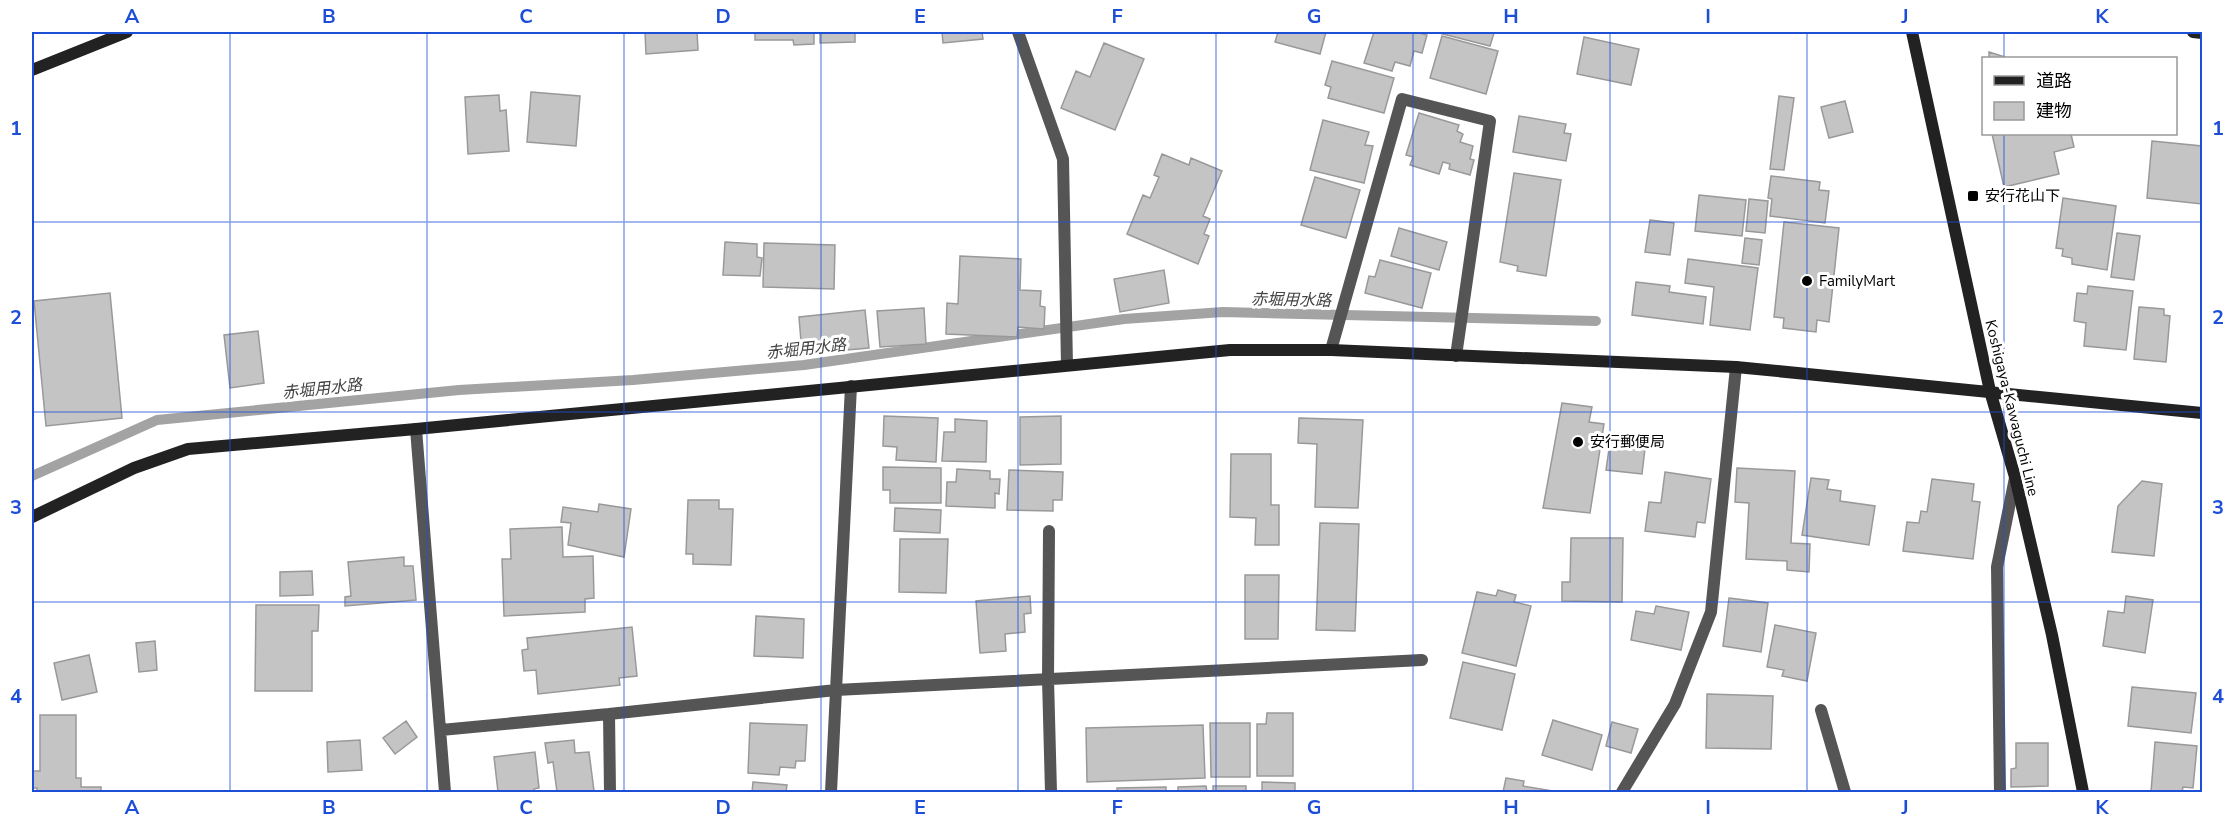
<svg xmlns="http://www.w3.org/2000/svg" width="2234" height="824" viewBox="0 0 2234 824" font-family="'Nunito Sans','Noto Sans JP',sans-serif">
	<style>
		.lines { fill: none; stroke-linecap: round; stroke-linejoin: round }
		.stream { stroke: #a3a3a3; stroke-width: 10 }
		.building { fill: #c4c4c4; stroke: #999; stroke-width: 1.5 }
		.street { stroke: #555; stroke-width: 12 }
		.secondary { stroke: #222; stroke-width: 12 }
		.grid { fill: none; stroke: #1d4ed8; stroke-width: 1.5; stroke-opacity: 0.55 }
		.poi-dot { fill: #000; stroke: #fff; stroke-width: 2 }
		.labels { text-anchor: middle; stroke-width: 6; stroke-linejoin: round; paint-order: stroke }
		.poi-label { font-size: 15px; fill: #000; stroke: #fff; text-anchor: start }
		.street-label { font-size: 15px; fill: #000; stroke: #fff }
		.water-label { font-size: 16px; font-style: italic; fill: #444; stroke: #fff }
		.neatline { fill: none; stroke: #1d4ed8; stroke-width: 2 }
		.grid-label { font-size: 20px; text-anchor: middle; font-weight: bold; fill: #1d4ed8 }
	</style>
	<rect width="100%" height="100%" fill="#fff"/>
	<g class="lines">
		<!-- stream -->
		<path class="stream" d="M32,476L157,420L459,390L633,380L804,365L1124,319L1223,312L1596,321"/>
	</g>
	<!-- building -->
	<path class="building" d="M645,32H697L698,50L646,54Z
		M755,32H814V44L794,45L793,40H755Z
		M820,32H855V42L820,43Z
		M942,32H982L983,39L943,43Z
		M1278,32H1326L1320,54L1275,42Z
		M1374,32H1415L1427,35L1422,53L1414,51L1410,66L1395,62L1392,71L1364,63Z
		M1435,32H1489L1494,33L1490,46Z
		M1442,36L1498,51L1486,94L1430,78Z
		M1584,37L1639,49L1631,85L1577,74Z
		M1104,43L1144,59L1115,130L1061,108L1076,71L1090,77Z
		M1989,52L2005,57L1989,58Z
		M1332,61L1394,78L1384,113L1328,98L1331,87L1325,85Z
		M531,92L580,96L576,146L527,142Z
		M499,95L500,111L506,110L509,151L468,154L465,97Z
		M1779,96L1794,98L1784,170L1770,169Z
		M1845,101L1853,132L1829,138L1821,107Z
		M1419,113L1459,125L1457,131L1463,134L1460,142L1473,146L1470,159L1474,160L1470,175L1449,169L1450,164L1443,162L1439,174L1410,165L1413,157L1406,155Z
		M1519,116L1566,124L1564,133L1571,134L1566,161L1513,152Z
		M1323,120L1369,132L1365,145L1373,146L1364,183L1310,170Z
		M1992,134H2071L2074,147L2054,152L2059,174L2004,187Z
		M2152,141L2202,146V204L2147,198Z
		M1162,154L1189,165L1191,158L1222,171L1203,216L1210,219L1204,234L1209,236L1198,264L1127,234L1143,195L1150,198L1159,177L1154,175Z
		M1514,173L1561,180L1546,276L1517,271L1518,266L1500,262Z
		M1771,176L1820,182L1819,190L1829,191L1825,223L1770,216L1772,199L1768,198Z
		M1315,177L1360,190L1346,238L1301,225Z
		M1699,195L1746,200L1742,236L1695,231Z
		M2063,198L2116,206L2107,270L2072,264V258L2062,256L2063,249L2056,248Z
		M1749,199L1768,201L1765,233L1746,231Z
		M1650,220L1674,223L1670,255L1645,252Z
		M1784,222L1839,228L1829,322L1817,320L1816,332L1783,328L1784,318L1774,317Z
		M1399,228L1447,242L1439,270L1391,256Z
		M2117,233L2140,236L2134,280L2111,277Z
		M1745,238L1762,240L1759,265L1742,263Z
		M725,242L757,244V257L762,258L760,276L723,275Z
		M764,243L835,245L834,289L763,287Z
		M960,256L1021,259L1020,290L1041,291L1040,306L1045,307L1044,329L1018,327L1017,337L946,334L947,303L958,304Z
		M1688,259L1758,268L1750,330L1710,325L1714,287L1685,283Z
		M1380,260L1431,273L1422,308L1365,293L1369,276L1375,277Z
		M1164,270L1169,303L1120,312L1114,279Z
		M1636,282L1670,286L1669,292L1706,297L1703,324L1632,315Z
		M2088,286L2133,291L2126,350L2084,346L2086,323L2074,321L2077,293L2087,294Z
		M110,293L122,418L46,426L34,301Z
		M2139,307L2164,309V315L2170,316L2166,362L2134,359Z
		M924,308L926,344L880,347L877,311Z
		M865,310L869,348L802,354L799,317Z
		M258,331L264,383L230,388L224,335Z
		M1562,403L1592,407L1589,422L1604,424L1590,513L1543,508Z
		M884,416L938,418L936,462L896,460L897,447L883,446Z
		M1061,416V464L1020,465V417Z
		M1299,418L1363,420L1358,508L1315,507L1317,444L1298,443Z
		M955,419L987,421L986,462L942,461L944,432H955Z
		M1611,435L1646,440L1642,474L1606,470Z
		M1231,454H1271V505H1279V545H1255L1256,518L1230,517Z
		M883,467L941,468V503H890V490H883Z
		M1737,468L1795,471L1791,543L1810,544L1809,572L1787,570V561L1746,559L1749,503L1735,502Z
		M957,469L990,471V479H1000L999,494L995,493V508L946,506L947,482H956Z
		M1009,470L1063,472L1062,500H1053V511L1007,510Z
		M1665,472L1711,479L1705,523L1697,522L1695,537L1645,531L1649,502L1661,503Z
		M1811,478L1829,480L1827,489L1841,491L1840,501L1875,506L1869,545L1802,535Z
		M1932,479L1974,484L1972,501L1980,502L1973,559L1903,551L1907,522L1919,523L1921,511L1927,512Z
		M2142,481L2162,484L2154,556L2112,552L2118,506Z
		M688,500H719V509H733L731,565L693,564V554H686Z
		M599,504L631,509L624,557L568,545L571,523L561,522L563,507L598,512Z
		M895,508L941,510L940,533L894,531Z
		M1320,523L1359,524L1355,631L1316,630Z
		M562,527L563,557L593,556L594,598L585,599V612L504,616L502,559H511L510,529Z
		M1571,538H1623L1622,602L1562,601V582H1570Z
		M900,539H948L946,593L899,592Z
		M404,557V566H413L416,600L345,606V597L351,596L348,562Z
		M312,571L313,595L280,596V572Z
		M1245,575H1279L1278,639H1245Z
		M1498,590L1516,595L1514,602L1531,606L1516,666L1462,653L1477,592L1496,596Z
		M1030,596L1031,613L1024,614L1025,632L1005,634L1006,651L980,653L976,601Z
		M2126,596L2153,600L2145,653L2103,646L2108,611L2124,613Z
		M1729,598L1768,603L1761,652L1723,646Z
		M256,605H319L318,631H312V691H255Z
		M1656,606L1689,612L1681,650L1631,640L1636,611L1654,614Z
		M756,616L804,619L803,658L754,656Z
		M1775,625L1816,633L1807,681L1782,676L1784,670L1767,667Z
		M632,627L637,676L619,678L620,685L538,694L536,670L524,671L522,650L528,649L527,638Z
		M155,641L157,670L139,672L136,643Z
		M89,655L97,692L62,700L54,663Z
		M1463,662L1515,674L1502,730L1450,718Z
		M2132,687L2196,693L2191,733L2128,726Z
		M1707,694L1773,696L1771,749L1706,748Z
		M1267,713H1293V776H1257V724H1266Z
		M40,715H76V778H81V787H101V792H37V788H32V771H40Z
		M1553,720L1602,735L1592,770L1542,755Z
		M406,721L417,737L395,754L383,738Z
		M1612,722L1638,729L1631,753L1606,746Z
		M750,723L807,725L805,761H796L795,768L780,767L779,775L748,773Z
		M1210,723H1250V777H1211Z
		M1203,725L1205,778L1087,782L1086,728Z
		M360,740L362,770L328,772L327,742Z
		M574,740L575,753L589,752L594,791L557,792L553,762L548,763L545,743Z
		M2155,742L2197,746L2193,788L2183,787L2182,792H2151Z
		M2016,743H2048V786L2011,787V769L2016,768Z
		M535,752L539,788L534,789L535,792H498L494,757Z
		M1506,778L1524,781L1523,786L1559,792H1503Z
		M753,782L787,785L786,792H752Z
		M1262,782L1295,783V792H1262Z
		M1206,786L1207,792H1178V787Z
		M1213,786H1246V791L1252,792H1213Z
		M1166,787V792H1117V788Z"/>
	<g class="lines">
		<!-- street -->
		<path class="street" d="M1018,32L1063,159L1067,365
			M1331,350L1402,99L1490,121L1456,356
			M416,429L445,792
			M1049,531L1048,679L1051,792
			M1821,710L1845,792
			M609,714L836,690L1422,660
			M441,730L609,714L610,792
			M831,792L851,386
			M1622,792L1675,704L1711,612L1736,367
			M2000,792L1997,567L2015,478"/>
		<!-- secondary -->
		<path class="secondary" d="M1912,32L1990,391L2015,477L2052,635L2083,792
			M2193,32L2202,33
			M32,70L127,32
			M32,517L134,468L188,449L416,429L1230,350H1331L1736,367L2202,413"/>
	</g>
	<!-- grid -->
	<path class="grid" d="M230,32V792M427,32V792M624,32V792M821,32V792M1018,32V792M1216,32V792M1413,32V792M1610,32V792M1807,32V792M2004,32V58M2004,134V792M32,222H2202M32,412H2202M32,602H2202"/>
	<!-- markers -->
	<g class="poi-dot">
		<rect x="1967" y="190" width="12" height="12" rx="3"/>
		<circle cx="1807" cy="281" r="6"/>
		<circle cx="1578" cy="442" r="6"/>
	</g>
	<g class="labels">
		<!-- poi labels -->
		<g class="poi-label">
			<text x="1985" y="201">安行花山下</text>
			<text x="1819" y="286">FamilyMart</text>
			<text x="1590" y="447">安行郵便局</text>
		</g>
		<!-- street labels -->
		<g class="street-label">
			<text transform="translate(2012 408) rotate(76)" y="5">Koshigaya-Kawaguchi Line</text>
		</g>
		<!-- water labels -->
		<g class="water-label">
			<text transform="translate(1291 299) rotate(1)" y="6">赤堀用水路</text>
			<text transform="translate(806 348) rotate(-6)" y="6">赤堀用水路</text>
			<text transform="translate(322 388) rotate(-6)" y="6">赤堀用水路</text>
		</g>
	</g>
	<!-- border -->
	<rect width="2234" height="824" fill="none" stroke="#ffffff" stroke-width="66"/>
	<!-- legend -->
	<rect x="1982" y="57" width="195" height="78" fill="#ffffff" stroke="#999999" stroke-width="1.5"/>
	<rect x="1994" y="76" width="30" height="9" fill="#222222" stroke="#999999" stroke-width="1.5"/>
	<text x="2036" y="87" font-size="18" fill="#000000">道路</text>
	<rect x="1994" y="102" width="30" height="18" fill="#c4c4c4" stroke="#999999" stroke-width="1.5"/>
	<text x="2036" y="117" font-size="18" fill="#000000">建物</text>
	<rect x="33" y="33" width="2168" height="758" class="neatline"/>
	<g class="grid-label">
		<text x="132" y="23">A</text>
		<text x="329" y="23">B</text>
		<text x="526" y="23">C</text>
		<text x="723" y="23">D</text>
		<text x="920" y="23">E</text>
		<text x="1117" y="23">F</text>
		<text x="1314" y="23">G</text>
		<text x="1511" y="23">H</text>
		<text x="1708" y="23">I</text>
		<text x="1905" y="23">J</text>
		<text x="2102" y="23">K</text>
		<text x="16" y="135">1</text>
		<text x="2218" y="135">1</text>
		<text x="16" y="324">2</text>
		<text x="2218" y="324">2</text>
		<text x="16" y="514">3</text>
		<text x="2218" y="514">3</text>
		<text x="16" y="703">4</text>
		<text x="2218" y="703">4</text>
		<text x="132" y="814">A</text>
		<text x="329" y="814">B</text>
		<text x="526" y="814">C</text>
		<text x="723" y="814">D</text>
		<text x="920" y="814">E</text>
		<text x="1117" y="814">F</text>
		<text x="1314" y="814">G</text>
		<text x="1511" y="814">H</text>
		<text x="1708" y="814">I</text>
		<text x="1905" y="814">J</text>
		<text x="2102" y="814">K</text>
	</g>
</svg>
